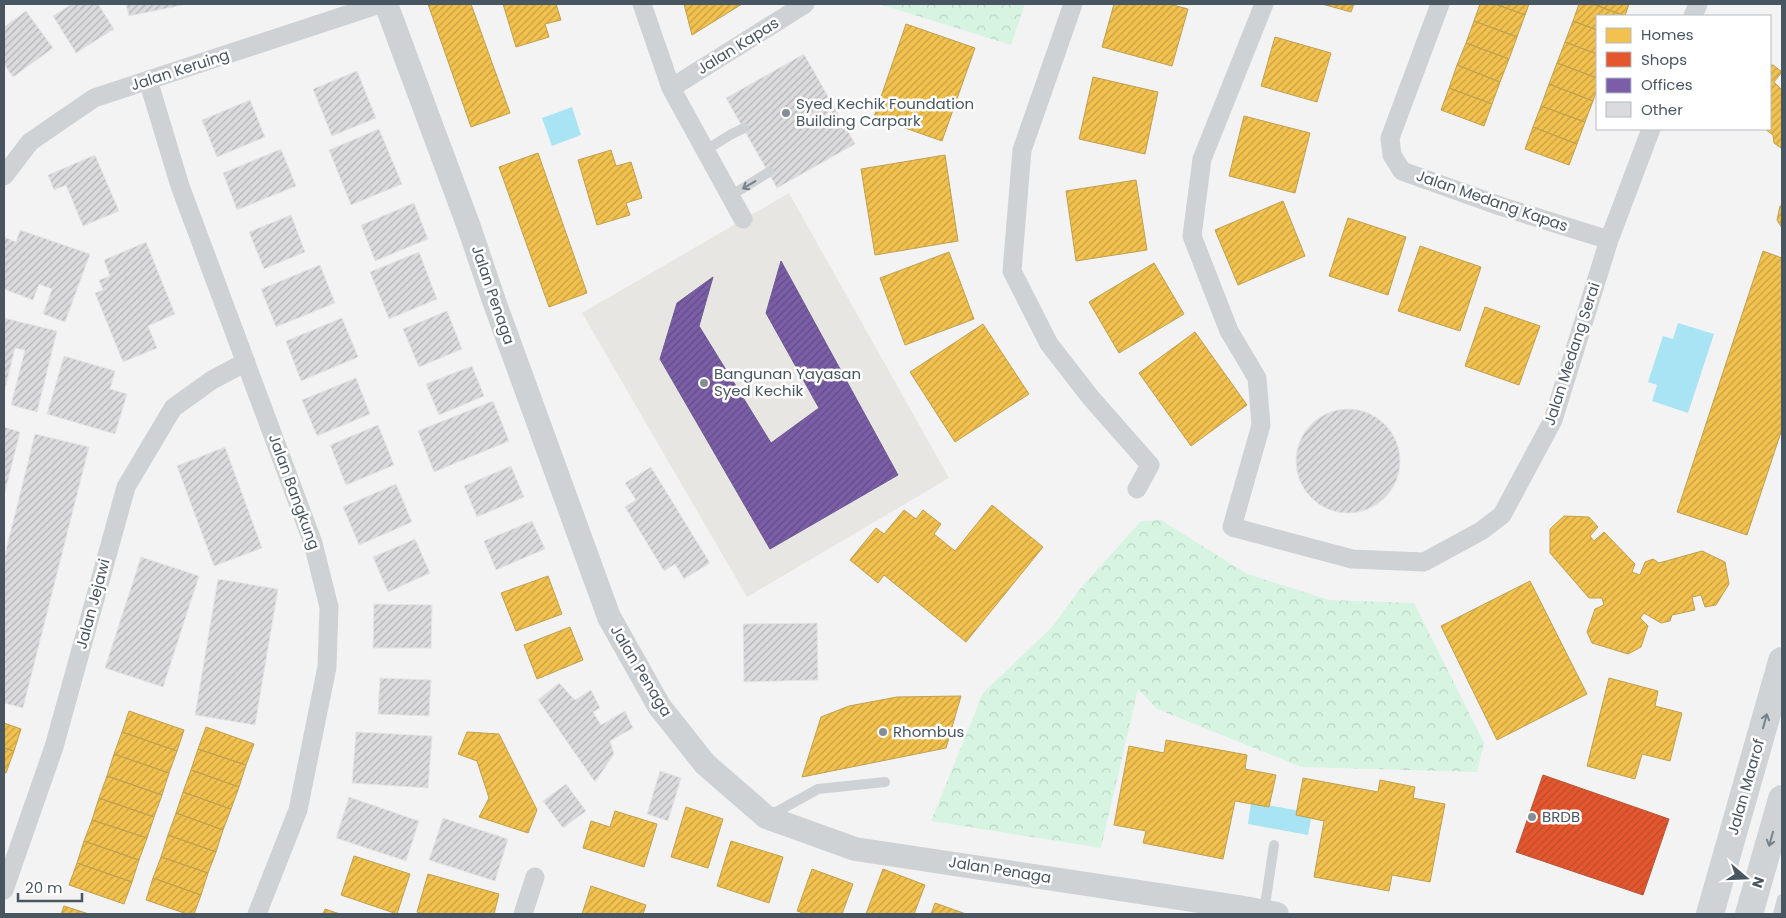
<svg xmlns="http://www.w3.org/2000/svg" width="1786" height="918" viewBox="0 0 1786 918" font-family="Poppins,sans-serif">
	<style>
		.commercial { fill: #e8e6e2 }
		.forest { fill: url(#forest-crowns) }
		.water { fill: #a9e4f4 }
		.homes { fill: url(#homes-hatch); stroke: #bfa154 }
		.shops { fill: url(#shops-hatch); stroke: #b5573e }
		.offices { fill: url(#offices-hatch); stroke: #6c5c92 }
		.building { fill: url(#building-hatch); stroke: #e5e5e6 }
		.lines { fill: none; stroke-linecap: round; stroke-linejoin: round }
		.service { stroke: #cfd2d4; stroke-width: 10 }
		.minor { stroke: #cfd2d4; stroke-width: 19 }
		.tertiary { stroke: #cfd2d4; stroke-width: 24 }
		.secondary { stroke: #cfd3d5; stroke-width: 28 }
		.oneway { stroke: #77818a }
		.oneway2 { stroke: #77828a }
		.poi-dot { fill: #848d95; stroke: #fff; stroke-width: 2 }
		.labels { text-anchor: middle; stroke-width: 5; stroke-linejoin: round; paint-order: stroke }
		.street-label { font-size: 15px; fill: #485662; stroke: #fff }
		.poi-label { font-size: 15px; fill: #485662; stroke: #fff; text-anchor: start }
	</style>
	<defs>
		<pattern id="forest-crowns" width="20" height="18" patternUnits="userSpaceOnUse" patternTransform="scale(1.25)"><rect width="20" height="18" fill="#d7f4e2"/><path d="M2 6a3 3 0 1 1 6 0M12 15a3 3 0 1 1 6 0" fill="none" stroke="#bad3c4"/></pattern>
		<pattern id="homes-hatch" width="6" height="6" patternUnits="userSpaceOnUse" patternTransform="scale(1.25)"><rect width="6" height="6" fill="#f2c14e"/><path d="M-1 1l2-2M0 6l6-6M5 7l2-2" fill="none" stroke="#c6a044"/></pattern>
		<pattern id="shops-hatch" width="6" height="6" patternUnits="userSpaceOnUse" patternTransform="scale(1.25)"><rect width="6" height="6" fill="#e4572e"/><path d="M-1 1l2-2M0 6l6-6M5 7l2-2" fill="none" stroke="#bb4b2b"/></pattern>
		<pattern id="offices-hatch" width="6" height="6" patternUnits="userSpaceOnUse" patternTransform="scale(1.25)"><rect width="6" height="6" fill="#7b5ea7"/><path d="M-1 1l2-2M0 6l6-6M5 7l2-2" fill="none" stroke="#624d84"/></pattern>
		<pattern id="building-hatch" width="6" height="6" patternUnits="userSpaceOnUse" patternTransform="scale(1.25)"><rect width="6" height="6" fill="#dbdbdd"/><path d="M-1 1l2-2M0 6l6-6M5 7l2-2" fill="none" stroke="#b4b4b7"/></pattern>
	</defs>
	<rect width="100%" height="100%" fill="#f4f3f3"/>
	<!-- commercial -->
	<path class="commercial" d="M789,193L949,478L747,597L582,313Z"/>
	<!-- forest -->
	<path class="forest" d="M879,4H1025L1011,45Z
		M1161,520L1247,574L1330,600L1414,603L1484,743L1477,772L1301,767L1157,709L1138,689L1101,848L931,821L983,693L1051,628L1080,589L1141,521Z"/>
	<!-- water -->
	<path class="water" d="M572,107L581,135L552,146L542,118Z
		M1678,323L1714,334L1688,413L1652,401L1657,385L1648,382L1663,336L1673,339Z
		M1251,802L1312,813L1308,835L1248,824Z"/>
	<!-- homes -->
	<path class="homes" d="M428,4H471L510,113L471,127Z
		M503,4H556L561,20L545,24L549,37L516,47Z
		M684,4H742L692,35Z
		M1114,4H1169L1188,9L1172,66L1102,47Z
		M1322,4H1354L1351,12Z
		M1480,4H1495L1525,15L1517,37L1474,21Z
		M1495,4H1529L1525,15Z
		M1579,4H1593L1625,16H1597V30L1573,21Z
		M1593,4H1629L1625,16Z
		M1474,21L1517,37L1509,59L1466,43Z
		M1573,21L1597,30V54L1565,42Z
		M906,24L975,48L942,141L874,117Z
		M1275,37L1331,53L1317,102L1261,86Z
		M1565,42L1597,54V78L1557,63Z
		M1466,43L1509,59L1500,82L1457,65Z
		M1557,63L1597,78V89L1593,101L1549,84Z
		M1457,65L1500,82L1492,104L1449,88Z
		M1770,65H1773L1782,72L1774,82L1781,89L1782,87V148H1781L1774,143L1773,135L1765,129H1770Z
		M1093,77L1158,92L1145,154L1079,139Z
		M1549,84L1593,101L1585,122L1541,106Z
		M1449,88L1492,104L1484,126L1441,110Z
		M1541,106L1585,122L1577,144L1533,127Z
		M1244,116L1310,133L1295,193L1229,176Z
		M1533,127L1577,144L1569,165L1525,149Z
		M611,150L616,166L631,162L642,198L626,203L630,215L597,225L578,160Z
		M538,153L587,293L549,307L499,167Z
		M945,155L958,241L875,255L861,169Z
		M1136,180L1147,250L1076,261L1066,191Z
		M1283,201L1305,256L1238,285L1215,230Z
		M1780,206H1782V228L1777,220Z
		M1348,218L1406,237L1388,295L1329,276Z
		M1420,246L1481,267L1460,331L1398,311Z
		M1763,251L1782,258V429L1747,535L1677,512Z
		M949,252L974,319L905,345L880,278Z
		M1154,263L1184,314L1119,353L1089,302Z
		M1485,307L1540,326L1519,385L1465,366Z
		M983,324L1029,394L955,442L910,372Z
		M1195,332L1247,405L1191,446L1139,373Z
		M992,505L1043,547L966,642L884,575L878,583L850,560L876,528L884,534L904,510L916,519L923,510L941,524L934,534L955,551Z
		M1564,516L1589,517L1598,527L1590,536L1594,541L1604,532L1635,564L1632,572L1640,575L1645,562L1653,559L1659,563L1702,551L1725,562L1729,584L1716,605L1705,607L1701,595L1692,597L1695,610L1672,615L1670,621L1661,623L1644,613L1640,618L1648,626L1641,647L1628,654L1592,643L1587,632L1595,609L1604,605L1602,598H1589L1550,553V529Z
		M548,576L562,614L516,631L501,593Z
		M1530,581L1587,694L1497,740L1441,626Z
		M570,627L583,660L537,679L524,645Z
		M1609,678L1658,691L1655,706L1682,713L1670,761L1642,754L1635,779L1587,766Z
		M961,696L946,748L802,777L821,717L849,706L897,697Z
		M129,711L184,730L177,751L122,732Z
		M4,723L21,729L14,751L4,748Z
		M206,727L254,744L246,765L198,749Z
		M122,732L177,751L169,773L114,754Z
		M467,732L499,734L537,810L528,833L479,817L489,798L477,761L458,754Z
		M1166,740L1247,755L1245,769L1276,775L1269,807L1235,801L1223,859L1143,843L1146,831L1114,825L1129,746L1164,753Z
		M4,748L14,751L6,773L4,772Z
		M198,749L246,765L239,787L191,770Z
		M114,754L169,773L162,795L107,776Z
		M191,770L239,787L231,809L183,792Z
		M107,776L162,795L154,817L99,798Z
		M1303,778L1378,792L1380,780L1415,787L1413,798L1445,804L1430,882L1392,875L1389,891L1314,877L1324,821L1296,815Z
		M183,792L231,809L223,830L176,813Z
		M99,798L154,817L147,838L92,820Z
		M686,807L723,819L708,868L671,857Z
		M615,811L657,824L644,867L583,848L591,821L610,827Z
		M176,813L223,830L216,852L168,835Z
		M92,820L147,838L139,860L84,841Z
		M168,835L216,852L208,873L161,857Z
		M84,841L139,860L132,882L77,863Z
		M731,841L783,857L769,903L717,886Z
		M354,856L410,874L397,914L341,895Z
		M161,857L208,873L201,895L153,878Z
		M77,863L132,882L124,904L69,885Z
		M812,869L853,884L842,914H806L797,911Z
		M883,869L925,885L914,914H866Z
		M428,874L499,894L494,914H423L417,912Z
		M153,878L201,895L194,914H187L146,900Z
		M591,886L646,905L643,914H582Z
		M935,903L966,914H931Z
		M64,906L89,914H61Z
		M325,909L340,914H323Z"/>
	<!-- shops -->
	<path class="shops" d="M1543,775L1669,819L1643,895L1516,852Z"/>
	<!-- offices -->
	<path class="offices" d="M781,261L898,475L770,549L660,359L677,303L713,277L699,326L771,443L819,408L766,313Z"/>
	<!-- building -->
	<path class="building" d="M72,4H98L114,29L76,53L53,16Z
		M126,4H183V5L129,16Z
		M26,11L53,48L13,77L4,64V27Z
		M804,54L855,144L777,188L726,98Z
		M357,71L376,118L332,136L313,89Z
		M250,100L265,137L217,157L202,120Z
		M379,129L402,184L351,205L329,150Z
		M281,149L296,186L237,210L223,173Z
		M95,155L119,211L83,226L66,185L54,190L48,175Z
		M414,203L428,239L375,261L361,225Z
		M291,215L305,252L264,269L249,232Z
		M20,230L90,254L65,322L43,314L52,289L39,284L33,300L4,289V237L16,242Z
		M146,242L175,314L148,326L157,348L123,362L95,293L103,290L99,280L110,276L104,260Z
		M419,252L437,299L389,319L370,272Z
		M320,265L335,303L276,327L261,289Z
		M447,311L462,349L419,367L403,329Z
		M4,318L57,331L37,412L11,405L25,350L15,348L4,393Z
		M342,318L358,357L301,381L286,341Z
		M64,356L115,371L110,389L127,394L115,434L47,414Z
		M472,366L484,396L439,415L426,384Z
		M356,378L370,414L317,436L302,400Z
		M493,401L509,441L434,472L418,431Z
		M1296 461a52 52 0 1 1 104 0a52 52 0 1 1-104 0Z
		M378,425L394,465L346,485L330,445Z
		M4,427L20,432L4,496Z
		M35,434L89,447L23,708L4,703V558Z
		M225,447L262,548L214,566L177,466Z
		M511,466L524,497L477,517L464,486Z
		M651,467L710,563L684,579L675,564L664,571L625,507L636,500L625,483Z
		M396,484L412,522L359,545L343,507Z
		M532,521L545,549L496,570L484,541Z
		M415,539L430,573L388,592L373,557Z
		M141,557L199,576L163,687L105,668Z
		M218,579L278,589L255,725L195,715Z
		M374,604L432,605L431,648H373Z
		M817,623L818,680L744,682L743,624Z
		M380,678L431,680L429,716L378,714Z
		M559,683L575,700L591,690L600,708L593,712L601,725L625,711L633,728L610,741L614,754L595,782L538,700Z
		M356,732L432,736L428,788L352,783Z
		M660,771L681,778L668,821L647,814Z
		M566,784L586,811L563,828L543,801Z
		M349,797L419,821L406,861L336,838Z
		M443,818L508,839L495,881L429,860Z"/>
	<g class="lines">
		<!-- service -->
		<path class="service" d="M706,150L730,135L744,128
			M730,196L769,172
			M769,816L818,789L885,782
			M1264,912L1274,845
			M1778,914L1782,899"/>
		<!-- minor -->
		<path class="minor" d="M642,4L671,88L743,219
			M1073,4L1022,150L1012,271L1049,344L1091,398L1150,465L1137,489
			M1264,4L1202,159L1192,236L1229,331L1257,378L1261,425L1232,527L1352,559L1424,562L1481,531L1502,515L1553,420L1609,240L1651,129
			M1440,4L1390,138L1392,155L1402,171L1503,207L1609,240
			M1693,16L1698,4
			M148,80L180,186L313,543L329,607L327,667L298,810L257,914
			M671,88L805,4
			M4,176L30,142L94,98L380,4
			M4,890L54,747L126,487L173,408L212,380L246,362
			M523,914L535,877"/>
		<!-- tertiary -->
		<path class="tertiary" d="M386,4L469,227L494,301L609,617L659,706L705,764L766,817L855,849L1239,907L1277,914"/>
		<!-- secondary -->
		<path class="secondary" d="M1710,914L1782,661
			M1749,914L1782,799"/>
	</g>
	<!-- one-way arrows -->
	<defs><path id="oneway-shaft" d="M-6 0H5M1.5-3L5.5 0L1.5 3" fill="none" stroke-width="1.6" stroke-linecap="round" stroke-linejoin="round" transform="scale(1.25)"/></defs>
	<use class="oneway" href="#oneway-shaft" transform="translate(749 185) rotate(149)"/>
	<g class="oneway2">
		<use href="#oneway-shaft" transform="translate(1765 721) rotate(-74)"/>
		<use href="#oneway-shaft" transform="translate(1771 839) rotate(106)"/>
	</g>
	<!-- markers -->
	<g class="poi-dot">
		<circle cx="786" cy="113" r="5"/>
		<circle cx="704" cy="383" r="5"/>
		<circle cx="883" cy="732" r="5"/>
		<circle cx="1532" cy="817" r="5"/>
	</g>
	<g class="labels">
		<!-- street labels -->
		<g class="street-label">
			<text transform="translate(738 46) rotate(-32)" y="5">Jalan Kapas</text>
			<text transform="translate(180 70) rotate(-18)" y="5">Jalan Keruing</text>
			<text transform="translate(1492 201) rotate(19)" y="5">Jalan Medang Kapas</text>
			<text transform="translate(493 295) rotate(71)" y="5">Jalan Penaga</text>
			<text transform="translate(1572 354) rotate(-72)" y="5">Jalan Medang Serai</text>
			<text transform="translate(294 492) rotate(70)" y="5">Jalan Bangkung</text>
			<text transform="translate(93 604) rotate(-75)" y="5">Jalan Jejawi</text>
			<text transform="translate(641 671) rotate(59)" y="5">Jalan Penaga</text>
			<text transform="translate(1746 787) rotate(-74)" y="5">Jalan Maarof</text>
			<text transform="translate(1000 870) rotate(9)" y="5">Jalan Penaga</text>
		</g>
		<!-- poi labels -->
		<g class="poi-label">
			<text x="796" y="109">Syed Kechik Foundation<tspan x="796" dy="17">Building Carpark</tspan></text>
			<text x="714" y="379">Bangunan Yayasan<tspan x="714" dy="17">Syed Kechik</tspan></text>
			<text x="893" y="737">Rhombus</text>
			<text x="1542" y="822">BRDB</text>
		</g>
	</g>
	<!-- border -->
	<rect width="1786" height="918" fill="none" stroke="#485662" stroke-width="10"/>
	<!-- legend -->
	<rect x="1596" y="15" width="175" height="115" fill="#ffffff" stroke="#b6bbc0"/>
	<rect x="1606" y="28" width="25" height="15" fill="#f2c14e" stroke="#b6bbc0"/>
	<text x="1641" y="40" font-size="15" fill="#485662">Homes</text>
	<rect x="1606" y="52" width="25" height="15" fill="#e4572e" stroke="#b6bbc0"/>
	<text x="1641" y="65" font-size="15" fill="#485662">Shops</text>
	<rect x="1606" y="78" width="25" height="15" fill="#7b5ea7" stroke="#b6bbc0"/>
	<text x="1641" y="90" font-size="15" fill="#485662">Offices</text>
	<rect x="1606" y="102" width="25" height="15" fill="#dbdbdd" stroke="#b6bbc0"/>
	<text x="1641" y="115" font-size="15" fill="#485662">Other</text>
	<!-- north arrow -->
	<g transform="translate(1746 878) rotate(109)" stroke="#ffffff" stroke-width="4" paint-order="stroke">
	<path d="M0-4L9 19L0 12L-9 19Z" fill="#485662"/>
	<text y="-8" font-size="14" font-weight="bold" text-anchor="middle" fill="#485662">N</text>
	</g>
	<!-- scale -->
	<path d="M18 893v8h64v-8" fill="none" stroke="#485662" stroke-width="2.5"/>
	<text x="25" y="893" font-size="15" fill="#485662" stroke="#ffffff" stroke-width="4" paint-order="stroke">20 m</text>
</svg>
